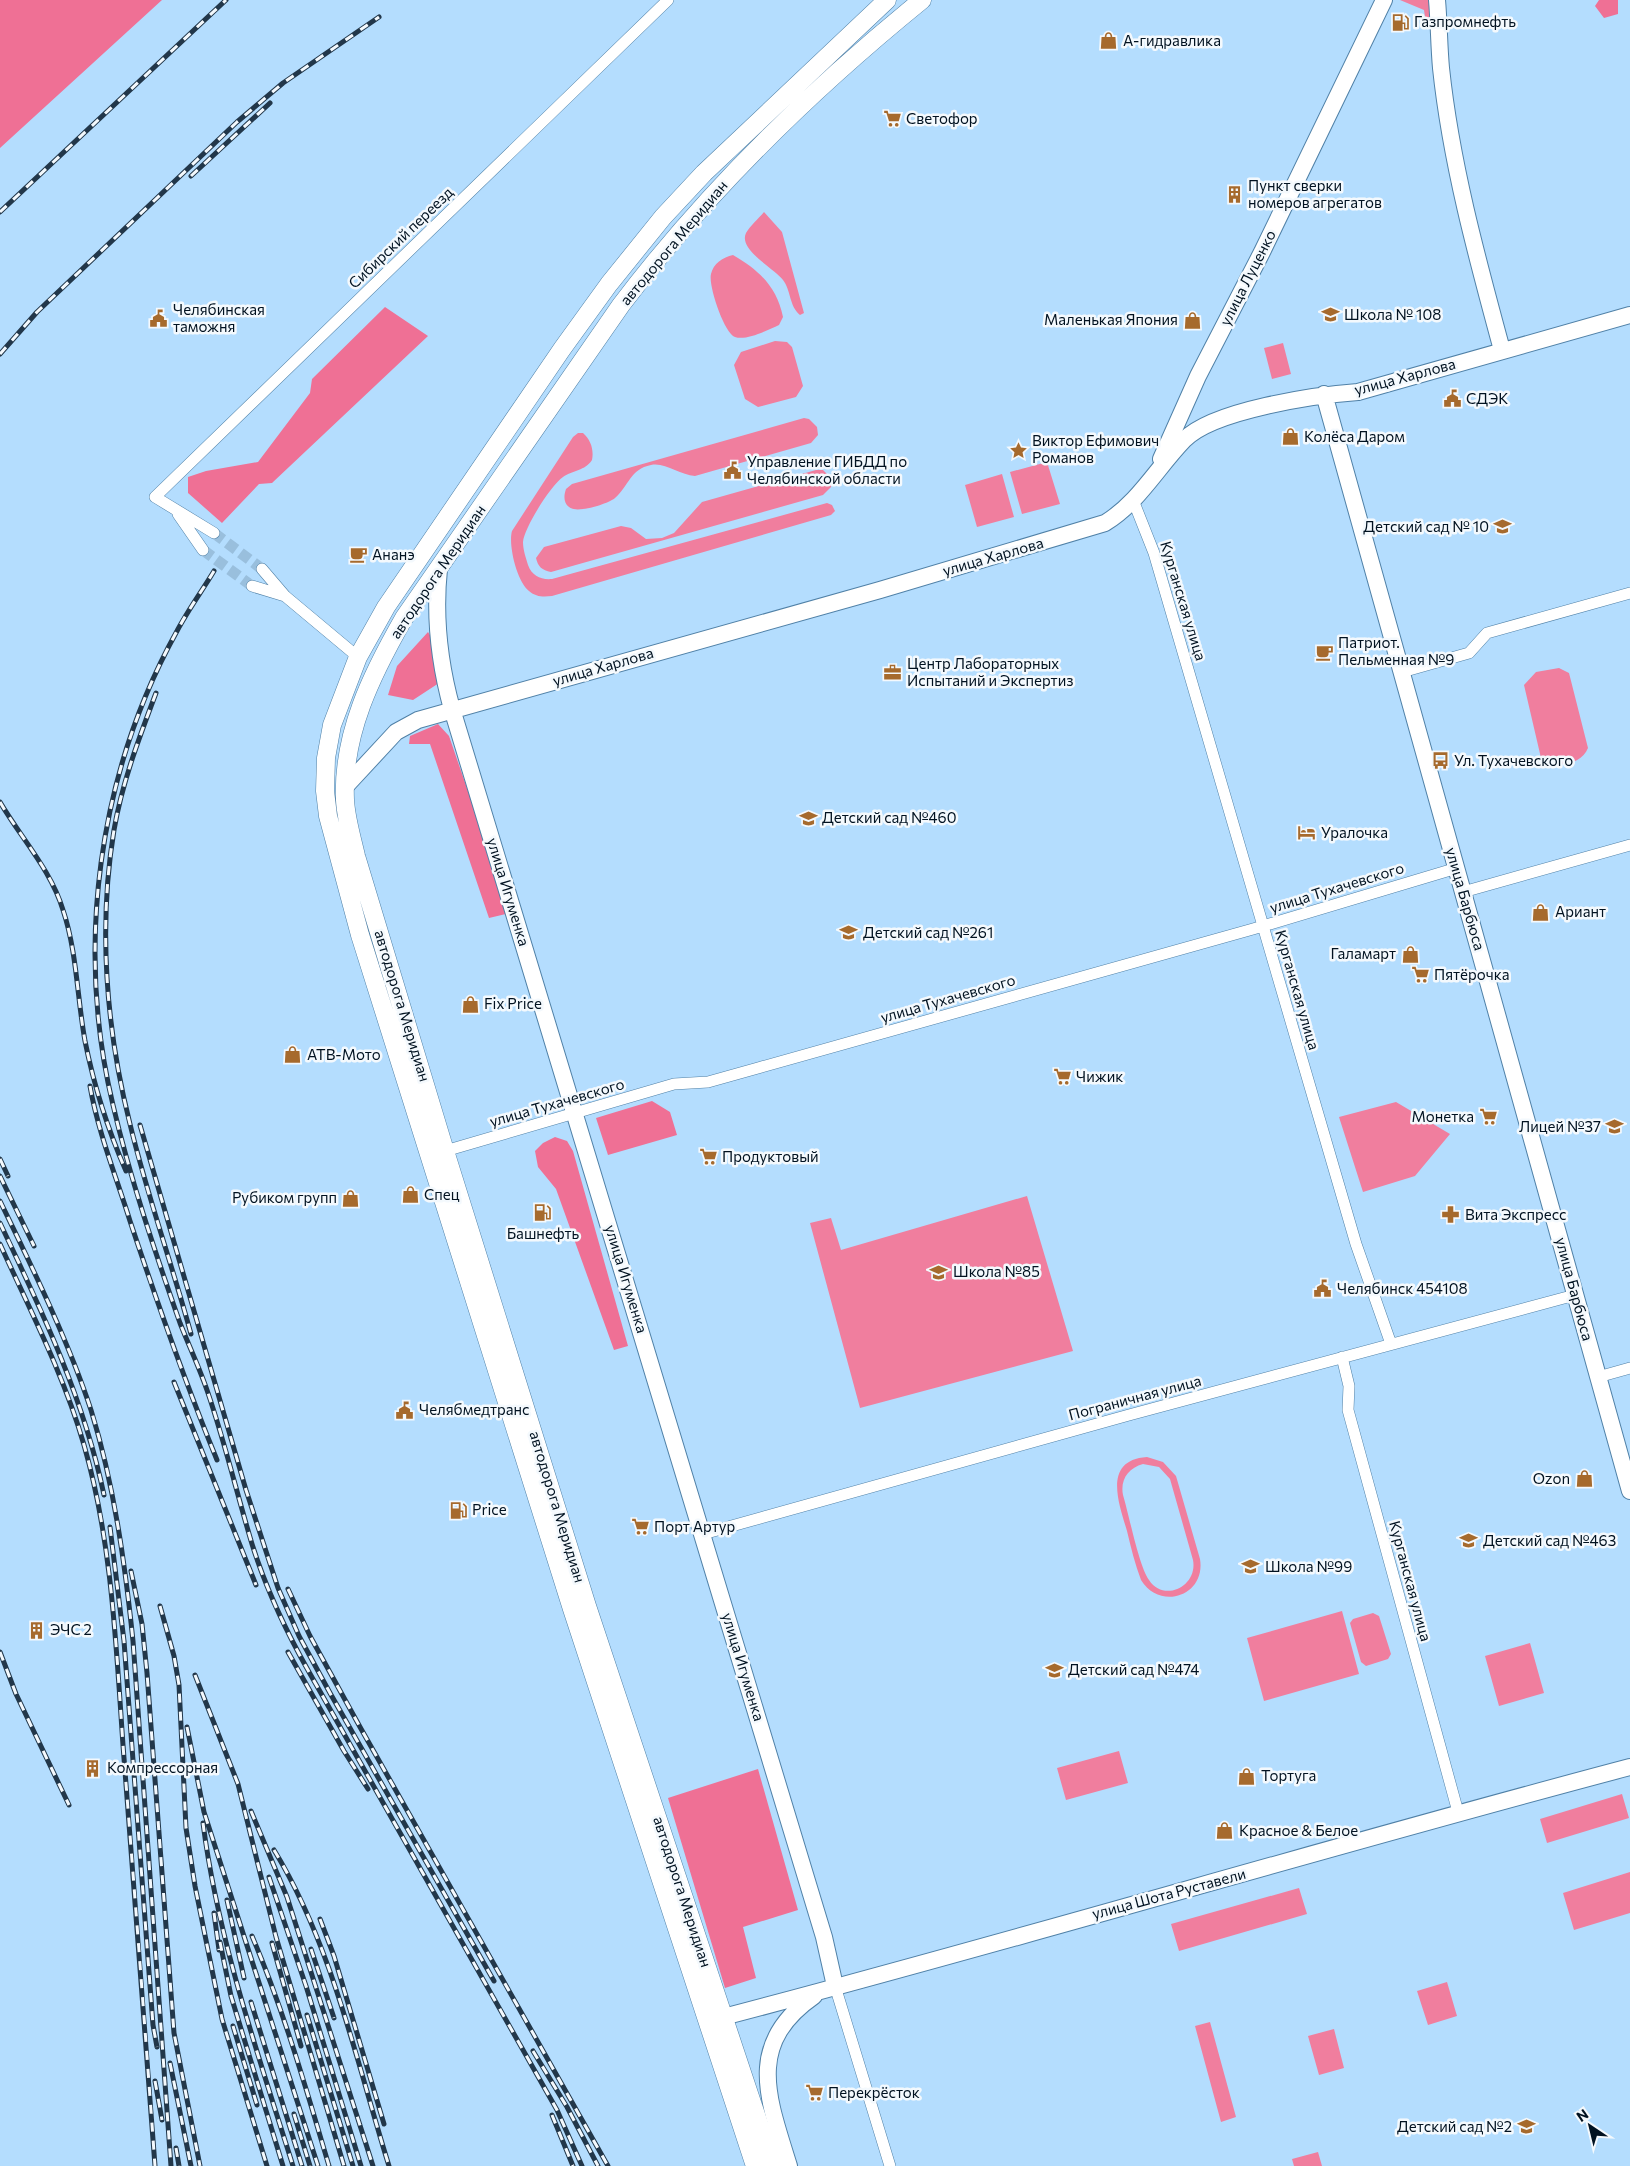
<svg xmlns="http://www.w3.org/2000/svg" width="1630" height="2166" viewBox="0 0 1630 2166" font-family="Commissioner,sans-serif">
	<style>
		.green { fill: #f07e9e; fill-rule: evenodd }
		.forest { fill: #ef7095 }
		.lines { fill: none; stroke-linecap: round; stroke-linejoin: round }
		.street-tunnel { stroke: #99bfdd; stroke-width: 11; stroke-dasharray: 11 5.5; stroke-linecap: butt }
		.street-casing { stroke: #5081a7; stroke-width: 12 }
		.secondary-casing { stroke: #5081a7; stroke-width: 18 }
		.primary-casing { stroke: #5081a7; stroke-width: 19 }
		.street { stroke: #fff; stroke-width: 11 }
		.secondary { stroke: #fff; stroke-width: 16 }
		.primary { stroke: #fff; stroke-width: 18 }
		.rail-casing { stroke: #22374a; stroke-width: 5 }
		.rail { stroke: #f4f9fd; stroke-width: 3; stroke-dasharray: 9; stroke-linecap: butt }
		.labels { text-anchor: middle; stroke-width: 5; stroke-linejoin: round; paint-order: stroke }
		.poi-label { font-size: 15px; fill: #011221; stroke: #f4f9fd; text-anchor: start }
		.street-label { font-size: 15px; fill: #011221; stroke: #f4f9fd }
	</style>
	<rect width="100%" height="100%" fill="#b4ddfe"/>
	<!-- green -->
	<path class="green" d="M1400,0H1429L1431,19L1426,24L1424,10Z
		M764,212L782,232L804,313L800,315C789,306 791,290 783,280C774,268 738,250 746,233C750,226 758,219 764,212Z
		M733,255C759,270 777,287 783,317L779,325C768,330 746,341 735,337C724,333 708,285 711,274C713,264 723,257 733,255Z
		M775,341L787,342L792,347L803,386L796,397L758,407L745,399L734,365L741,352Z
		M1283,343L1291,374L1272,379L1264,348Z
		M804,418L809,419L817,427L818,435L811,443L695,476C680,475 665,462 651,465C630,469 629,486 615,498C608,504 576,514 569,507C563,502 564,495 566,489L572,484Z
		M578,433H583C591,440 594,450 592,460C585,471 573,470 563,477C551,485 524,528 523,542C523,550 526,558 528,565C532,576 541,580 552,579L827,503L832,505L835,511L831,515L552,596C543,597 536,597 529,591C517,582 508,545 512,531L573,437Z
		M1047,462L1060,504L1022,514L1010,472Z
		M816,470H823L831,478V487L823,495L551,572C542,570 538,567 536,558L544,547L621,526L631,528L646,539L662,538L674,533L702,502Z
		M1002,474L1014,517L977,527L965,485Z
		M1559,668L1569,673L1588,748C1581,766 1555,768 1541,758L1524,685L1536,672Z
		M1396,1102L1450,1134L1415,1176L1363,1192L1339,1117Z
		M1027,1196L1073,1351L860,1408L810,1223L831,1218L841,1250Z
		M1147,1457L1163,1462L1176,1476L1200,1559C1206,1596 1160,1611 1141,1580C1135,1564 1131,1548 1127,1531C1119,1504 1102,1460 1147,1457ZM1143,1464L1159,1467L1170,1479L1193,1560C1198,1586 1164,1603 1149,1580C1139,1566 1129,1515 1123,1495C1120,1480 1128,1468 1143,1464Z
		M1342,1611L1359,1674L1264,1701L1247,1638Z
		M1373,1613L1379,1616L1391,1654L1388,1659L1366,1666L1361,1662L1350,1623L1353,1619Z
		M1530,1643L1544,1693L1499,1706L1485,1656Z
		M1119,1751L1128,1783L1066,1800L1057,1768Z
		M1622,1794L1629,1818L1547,1843L1540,1819Z
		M1630,1872V1913L1574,1930L1563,1893Z
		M1299,1888L1307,1914L1179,1951L1171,1924Z
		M1447,1982L1457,2016L1428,2025L1417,1991Z
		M1210,2022L1236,2117L1221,2122L1195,2026Z
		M1334,2029L1344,2068L1319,2075L1308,2036Z
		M1318,2152L1322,2166H1294L1292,2159Z"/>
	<!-- forest -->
	<path class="forest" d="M0,0H162L0,148Z
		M1599,0H1618V14L1604,18L1595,6Z
		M385,307L428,336L272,483L259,484L222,523L188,493V477L206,471L258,462L310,393L312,379Z
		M428,632L433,640L439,683L413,700L388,695L397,666Z
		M438,724L449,736L510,913L489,918L430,744H409L410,736Z
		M652,1101L670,1112L677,1135L608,1155L596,1118Z
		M555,1137L567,1141L573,1151L628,1346L614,1350L556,1189L538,1167L535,1151L543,1143Z
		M758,1769L798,1910L743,1927L756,1978L725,1988L668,1798Z"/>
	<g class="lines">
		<!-- street-tunnel -->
		<path class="street-tunnel" d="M214,533L262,569
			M203,550L252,586"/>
		<defs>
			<path id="street" d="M1133,500L1154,553L1356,1244L1391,1344
				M178,514L203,550
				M214,533L155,497L668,0
				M262,569L285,596L358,657
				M252,586L285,596
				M1402,672L1469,653L1487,633L1630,593
				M1463,892L1630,845
				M445,1151L674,1084L708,1082L758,1068L1253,929L1457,868
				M1342,1357L1349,1386L1348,1410L1458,1812
				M1598,1377L1630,1368
				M703,1534L1129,1415L1575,1295
				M835,1986L890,2166"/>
			<path id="secondary" d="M1437,0C1439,23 1439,46 1441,68C1451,163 1477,258 1502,350
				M1324,394L1630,1491
				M1161,459L1198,376L1262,252L1384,0
				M439,569C434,617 439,662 452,709L824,1937L835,1986
				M345,787L396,732L418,720L880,590L1105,523C1138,503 1157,468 1184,440C1213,410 1316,395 1358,392L1630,315
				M712,2020C1019,1940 1323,1848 1630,1767
				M789,2166C768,2098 745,2044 814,1996"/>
			<path id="primary" d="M755,2166L572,1609L360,935L328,816L325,791L326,758L332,725L358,657L386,607L562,349L609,284L663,217L704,173L887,0
				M773,2166L587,1606L445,1151L356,856C352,838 346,819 345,800C342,734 372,674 404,618L621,305C708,190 810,91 922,0"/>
		</defs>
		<!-- street casing -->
		<use href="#street" class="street-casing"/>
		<!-- secondary casing -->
		<use href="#secondary" class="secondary-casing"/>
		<!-- primary casing -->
		<use href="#primary" class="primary-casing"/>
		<!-- street -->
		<use href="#street" class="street"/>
		<!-- secondary -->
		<use href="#secondary" class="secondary"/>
		<!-- primary -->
		<use href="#primary" class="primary"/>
		<defs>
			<path id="rail" d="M191,176L270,103
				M0,212L226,0
				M0,354L37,312L237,122L283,83L379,17
				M214,571C202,591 188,610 177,631C98,774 75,947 113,1105C130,1178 155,1252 180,1323C189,1346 200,1369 208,1393C225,1443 237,1494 252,1544C266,1589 286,1631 309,1672L557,2110L582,2166
				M156,693C139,738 122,783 114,830C98,927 106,1029 130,1124C147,1195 172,1264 191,1334
				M0,802C21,838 51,870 63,910C77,952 77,997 85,1041C94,1086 108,1130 126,1171
				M90,1086C98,1132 116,1176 130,1221C157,1302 185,1382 217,1460
				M140,1125L246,1490L278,1588L299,1636L330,1693L494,1981
				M0,1159L8,1176
				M0,1176L34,1246
				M0,1201C32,1267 68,1340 91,1410C114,1484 125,1564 133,1641L171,2166
				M0,1223C42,1311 84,1399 104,1495
				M0,1244C30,1310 64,1375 84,1445C112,1542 116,1645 123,1745C134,1886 145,2026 155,2166
				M174,1382L256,1585
				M110,1527L124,1641L153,2025L157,2047
				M131,1571L142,1624L147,1673L174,2033L200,2166
				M288,1589L310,1636L360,1727L608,2166
				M160,1606L174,1656L179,1685L186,1828L195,1886L222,2019L267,2166
				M0,1652L16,1694L69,1805
				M288,1652L344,1751L368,1789
				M195,1675L238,1784L276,1937L344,2166
				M187,1727L204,1812L318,2166
				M251,1811L287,1897L373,2166
				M203,1823C218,1940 258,2054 293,2166
				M274,1850C332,1945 356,2060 389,2166
				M269,1877L306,1986L361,2166
				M227,1900L244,1978
				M214,1913L219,1950
				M320,1919L334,1956L384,2124
				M252,1936C284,2011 306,2088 329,2166
				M220,1942L231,1996L283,2166
				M272,1943L301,2046
				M311,1949L334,2018
				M251,2002L302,2166
				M307,2015L353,2166
				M233,2026L257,2105
				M533,2051L567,2107L598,2166
				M170,2063L191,2166
				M155,2081L162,2120
				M294,2114L310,2166
				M552,2115L573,2166
				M176,2148L179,2166"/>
		</defs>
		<!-- rail casing -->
		<use href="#rail" class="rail-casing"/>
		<!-- rail -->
		<use href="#rail" class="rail"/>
	</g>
	<!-- icons -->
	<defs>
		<symbol id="fuel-bare" viewBox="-9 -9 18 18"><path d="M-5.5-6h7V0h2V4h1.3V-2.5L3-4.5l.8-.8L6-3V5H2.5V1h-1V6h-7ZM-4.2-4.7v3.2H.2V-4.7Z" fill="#a66a2d" stroke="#f4f9fd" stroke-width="2.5" paint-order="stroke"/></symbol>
		<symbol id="shop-bare" viewBox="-9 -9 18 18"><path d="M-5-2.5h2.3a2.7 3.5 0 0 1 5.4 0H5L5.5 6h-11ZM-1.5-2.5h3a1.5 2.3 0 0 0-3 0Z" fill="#a66a2d" stroke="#f4f9fd" stroke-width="2.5" paint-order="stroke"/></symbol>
		<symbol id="supermarket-bare" viewBox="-9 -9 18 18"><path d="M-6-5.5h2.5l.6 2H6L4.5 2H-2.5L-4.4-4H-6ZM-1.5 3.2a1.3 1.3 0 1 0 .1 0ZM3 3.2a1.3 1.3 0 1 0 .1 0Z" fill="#a66a2d" stroke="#f4f9fd" stroke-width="2.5" paint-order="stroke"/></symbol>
		<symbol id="building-bare" viewBox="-9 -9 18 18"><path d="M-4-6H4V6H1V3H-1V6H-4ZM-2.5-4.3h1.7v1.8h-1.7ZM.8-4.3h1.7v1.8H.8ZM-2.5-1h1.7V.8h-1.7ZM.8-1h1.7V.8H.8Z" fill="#a66a2d" stroke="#f4f9fd" stroke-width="2.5" paint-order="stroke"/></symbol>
		<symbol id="school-bare" viewBox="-9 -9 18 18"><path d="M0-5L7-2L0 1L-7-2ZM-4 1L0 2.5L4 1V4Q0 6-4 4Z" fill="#a66a2d" stroke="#f4f9fd" stroke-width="2.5" paint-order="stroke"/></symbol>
		<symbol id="civic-bare" viewBox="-9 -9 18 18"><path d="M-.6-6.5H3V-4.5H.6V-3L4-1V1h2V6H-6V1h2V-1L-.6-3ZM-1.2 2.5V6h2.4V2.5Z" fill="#a66a2d" stroke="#f4f9fd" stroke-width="2.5" paint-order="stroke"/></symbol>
		<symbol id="sight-bare" viewBox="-9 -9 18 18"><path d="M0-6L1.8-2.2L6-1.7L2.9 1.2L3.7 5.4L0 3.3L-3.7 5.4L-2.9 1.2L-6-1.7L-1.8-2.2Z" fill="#a66a2d" stroke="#f4f9fd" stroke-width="2.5" paint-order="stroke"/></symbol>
		<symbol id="cafe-bare" viewBox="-9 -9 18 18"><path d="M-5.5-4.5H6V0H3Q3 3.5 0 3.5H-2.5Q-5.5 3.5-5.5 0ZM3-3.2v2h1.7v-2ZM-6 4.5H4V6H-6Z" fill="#a66a2d" stroke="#f4f9fd" stroke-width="2.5" paint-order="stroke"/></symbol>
		<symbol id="office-bare" viewBox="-9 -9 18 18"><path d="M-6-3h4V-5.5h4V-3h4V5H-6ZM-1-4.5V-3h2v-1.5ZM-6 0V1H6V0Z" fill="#a66a2d" stroke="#f4f9fd" stroke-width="2.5" paint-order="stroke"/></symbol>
		<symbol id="bus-bare" viewBox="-9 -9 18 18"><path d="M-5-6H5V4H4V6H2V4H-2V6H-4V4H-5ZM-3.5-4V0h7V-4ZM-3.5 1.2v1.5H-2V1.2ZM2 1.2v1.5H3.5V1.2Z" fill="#a66a2d" stroke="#f4f9fd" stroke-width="2.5" paint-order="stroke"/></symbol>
		<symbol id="hotel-bare" viewBox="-9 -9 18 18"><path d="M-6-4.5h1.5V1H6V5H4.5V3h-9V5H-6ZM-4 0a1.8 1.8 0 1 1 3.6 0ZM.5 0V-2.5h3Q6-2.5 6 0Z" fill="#a66a2d" stroke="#f4f9fd" stroke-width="2.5" paint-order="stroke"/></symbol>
		<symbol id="pharmacy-bare" viewBox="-9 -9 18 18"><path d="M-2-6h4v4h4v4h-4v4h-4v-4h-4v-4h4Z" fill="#a66a2d" stroke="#f4f9fd" stroke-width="2.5" paint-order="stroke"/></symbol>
	</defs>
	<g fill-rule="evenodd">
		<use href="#fuel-bare" x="1388" y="10" width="25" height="25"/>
		<use href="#shop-bare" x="1096" y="28" width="25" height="25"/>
		<use href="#supermarket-bare" x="880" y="106" width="25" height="25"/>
		<use href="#building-bare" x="1222" y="182" width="25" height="25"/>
		<use href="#school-bare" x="1318" y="302" width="25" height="25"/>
		<use href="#civic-bare" x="146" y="306" width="25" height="25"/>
		<use href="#shop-bare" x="1180" y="308" width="25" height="25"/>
		<use href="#civic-bare" x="1440" y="386" width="25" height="25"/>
		<use href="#shop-bare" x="1278" y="424" width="25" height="25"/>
		<use href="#sight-bare" x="1006" y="438" width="25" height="25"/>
		<use href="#civic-bare" x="720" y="458" width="25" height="25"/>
		<use href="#school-bare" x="1490" y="514" width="25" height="25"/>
		<use href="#cafe-bare" x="346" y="542" width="25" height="25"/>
		<use href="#cafe-bare" x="1312" y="640" width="25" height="25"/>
		<use href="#office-bare" x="880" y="660" width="25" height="25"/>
		<use href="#bus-bare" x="1428" y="748" width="25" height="25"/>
		<use href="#school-bare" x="796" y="806" width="25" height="25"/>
		<use href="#hotel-bare" x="1294" y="820" width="25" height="25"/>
		<use href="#shop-bare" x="1528" y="900" width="25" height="25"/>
		<use href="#school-bare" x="836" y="920" width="25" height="25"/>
		<use href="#shop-bare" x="1398" y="942" width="25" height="25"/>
		<use href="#supermarket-bare" x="1408" y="962" width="25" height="25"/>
		<use href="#shop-bare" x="458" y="992" width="25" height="25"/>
		<use href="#shop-bare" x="280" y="1042" width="25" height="25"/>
		<use href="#supermarket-bare" x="1050" y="1064" width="25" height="25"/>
		<use href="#supermarket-bare" x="1476" y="1104" width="25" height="25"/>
		<use href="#school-bare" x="1602" y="1114" width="25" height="25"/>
		<use href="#supermarket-bare" x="696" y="1144" width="25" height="25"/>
		<use href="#shop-bare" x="398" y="1182" width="25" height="25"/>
		<use href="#shop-bare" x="338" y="1186" width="25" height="25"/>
		<use href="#fuel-bare" x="530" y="1200" width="25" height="25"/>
		<use href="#pharmacy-bare" x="1438" y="1202" width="25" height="25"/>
		<use href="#school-bare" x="926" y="1260" width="25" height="25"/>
		<use href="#civic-bare" x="1310" y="1276" width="25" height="25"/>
		<use href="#civic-bare" x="392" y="1398" width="25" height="25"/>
		<use href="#shop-bare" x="1572" y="1466" width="25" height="25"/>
		<use href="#fuel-bare" x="446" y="1498" width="25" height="25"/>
		<use href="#supermarket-bare" x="628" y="1514" width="25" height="25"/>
		<use href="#school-bare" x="1456" y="1528" width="25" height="25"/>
		<use href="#school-bare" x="1238" y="1554" width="25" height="25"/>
		<use href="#building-bare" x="24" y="1618" width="25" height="25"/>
		<use href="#school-bare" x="1042" y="1658" width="25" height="25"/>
		<use href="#building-bare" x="80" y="1756" width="25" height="25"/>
		<use href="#shop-bare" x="1234" y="1764" width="25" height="25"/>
		<use href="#shop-bare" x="1212" y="1818" width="25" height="25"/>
		<use href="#supermarket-bare" x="802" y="2080" width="25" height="25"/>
		<use href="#school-bare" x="1514" y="2114" width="25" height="25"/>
	</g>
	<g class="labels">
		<!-- poi labels -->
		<g class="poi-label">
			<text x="1414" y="27">Газпромнефть</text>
			<text x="1123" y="46">А-гидравлика</text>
			<text x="906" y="124">Светофор</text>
			<text x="1248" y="191">Пункт сверки<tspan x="1248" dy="17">номеров агрегатов</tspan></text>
			<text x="173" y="315">Челябинская<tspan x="173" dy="17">таможня</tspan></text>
			<text x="1344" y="320">Школа № 108</text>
			<text x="1178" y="325" text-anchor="end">Маленькая Япония</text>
			<text x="1466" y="404">СДЭК</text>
			<text x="1304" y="442">Колёса Даром</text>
			<text x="1032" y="446">Виктор Ефимович<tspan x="1032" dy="17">Романов</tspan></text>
			<text x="747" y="467">Управление ГИБДД по<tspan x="747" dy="17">Челябинской области</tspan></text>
			<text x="1489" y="532" text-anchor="end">Детский сад № 10</text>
			<text x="372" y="560">Ананэ</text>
			<text x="1338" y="648">Патриот.<tspan x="1338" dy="17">Пельменная №9</tspan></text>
			<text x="907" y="669">Центр Лабораторных<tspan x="907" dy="17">Испытаний и Экспертиз</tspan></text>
			<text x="1454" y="766">Ул. Тухачевского</text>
			<text x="822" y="823">Детский сад №460</text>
			<text x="1321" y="838">Уралочка</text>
			<text x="1555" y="917">Ариант</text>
			<text x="863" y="938">Детский сад №261</text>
			<text x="1396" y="959" text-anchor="end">Галамарт</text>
			<text x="1434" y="980">Пятёрочка</text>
			<text x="484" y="1009">Fix Price</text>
			<text x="307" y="1060">АТВ-Мото</text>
			<text x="1076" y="1082">Чижик</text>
			<text x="1474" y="1122" text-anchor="end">Монетка</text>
			<text x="1601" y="1132" text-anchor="end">Лицей №37</text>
			<text x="722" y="1162">Продуктовый</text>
			<text x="424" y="1200">Спец</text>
			<text x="337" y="1203" text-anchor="end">Рубиком групп</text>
			<text x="1465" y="1220">Вита Экспресс</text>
			<text x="543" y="1239" text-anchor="middle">Башнефть</text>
			<text x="953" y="1277">Школа №85</text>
			<text x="1337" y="1294">Челябинск 454108</text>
			<text x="419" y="1415">Челябмедтранс</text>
			<text x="1570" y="1484" text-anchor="end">Ozon</text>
			<text x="472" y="1515">Price</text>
			<text x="654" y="1532">Порт Артур</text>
			<text x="1483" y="1546">Детский сад №463</text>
			<text x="1265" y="1572">Школа №99</text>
			<text x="50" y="1635">ЭЧС 2</text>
			<text x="1068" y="1675">Детский сад №474</text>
			<text x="107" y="1773">Компрессорная</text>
			<text x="1261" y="1781">Тортуга</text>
			<text x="1239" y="1836">Красное &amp; Белое</text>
			<text x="828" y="2098">Перекрёсток</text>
			<text x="1512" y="2132" text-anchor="end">Детский сад №2</text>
		</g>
		<!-- street labels -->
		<g class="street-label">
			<text transform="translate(401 238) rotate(-44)" y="5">Сибирский переезд</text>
			<text transform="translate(674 243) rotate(-50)" y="5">автодорога Меридиан</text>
			<text transform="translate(1248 278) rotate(-63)" y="5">улица Луценко</text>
			<text transform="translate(1405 377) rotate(-15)" y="5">улица Харлова</text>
			<text transform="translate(993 557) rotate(-16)" y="5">улица Харлова</text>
			<text transform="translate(438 572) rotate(-56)" y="5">автодорога Меридиан</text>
			<text transform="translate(1183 601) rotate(73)" y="5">Курганская улица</text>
			<text transform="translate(603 667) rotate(-16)" y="5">улица Харлова</text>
			<text transform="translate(1337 888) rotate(-17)" y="5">улица Тухачевского</text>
			<text transform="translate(508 892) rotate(73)" y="5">улица Игуменка</text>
			<text transform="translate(1465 899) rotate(74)" y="5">улица Барбюса</text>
			<text transform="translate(1297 990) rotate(74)" y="5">Курганская улица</text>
			<text transform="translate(948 999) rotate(-16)" y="5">улица Тухачевского</text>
			<text transform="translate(402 1006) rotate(73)" y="5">автодорога Меридиан</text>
			<text transform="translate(557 1103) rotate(-16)" y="5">улица Тухачевского</text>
			<text transform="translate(626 1279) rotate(73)" y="5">улица Игуменка</text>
			<text transform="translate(1574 1289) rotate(75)" y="5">улица Барбюса</text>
			<text transform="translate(1135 1398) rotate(-15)" y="5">Пограничная улица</text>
			<text transform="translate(557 1507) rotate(73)" y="5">автодорога Меридиан</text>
			<text transform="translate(1410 1581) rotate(75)" y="5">Курганская улица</text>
			<text transform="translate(743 1667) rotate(73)" y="5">улица Игуменка</text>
			<text transform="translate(682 1892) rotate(72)" y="5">автодорога Меридиан</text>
			<text transform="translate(1169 1894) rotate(-15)" y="5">улица Шота Руставели</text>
		</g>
	</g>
	<!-- north arrow -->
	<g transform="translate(1590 2126) rotate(325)" stroke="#f4f9fd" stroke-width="4" paint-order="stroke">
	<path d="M0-4L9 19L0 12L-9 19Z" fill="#011221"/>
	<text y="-8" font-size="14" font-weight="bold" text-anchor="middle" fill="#011221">N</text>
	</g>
</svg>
